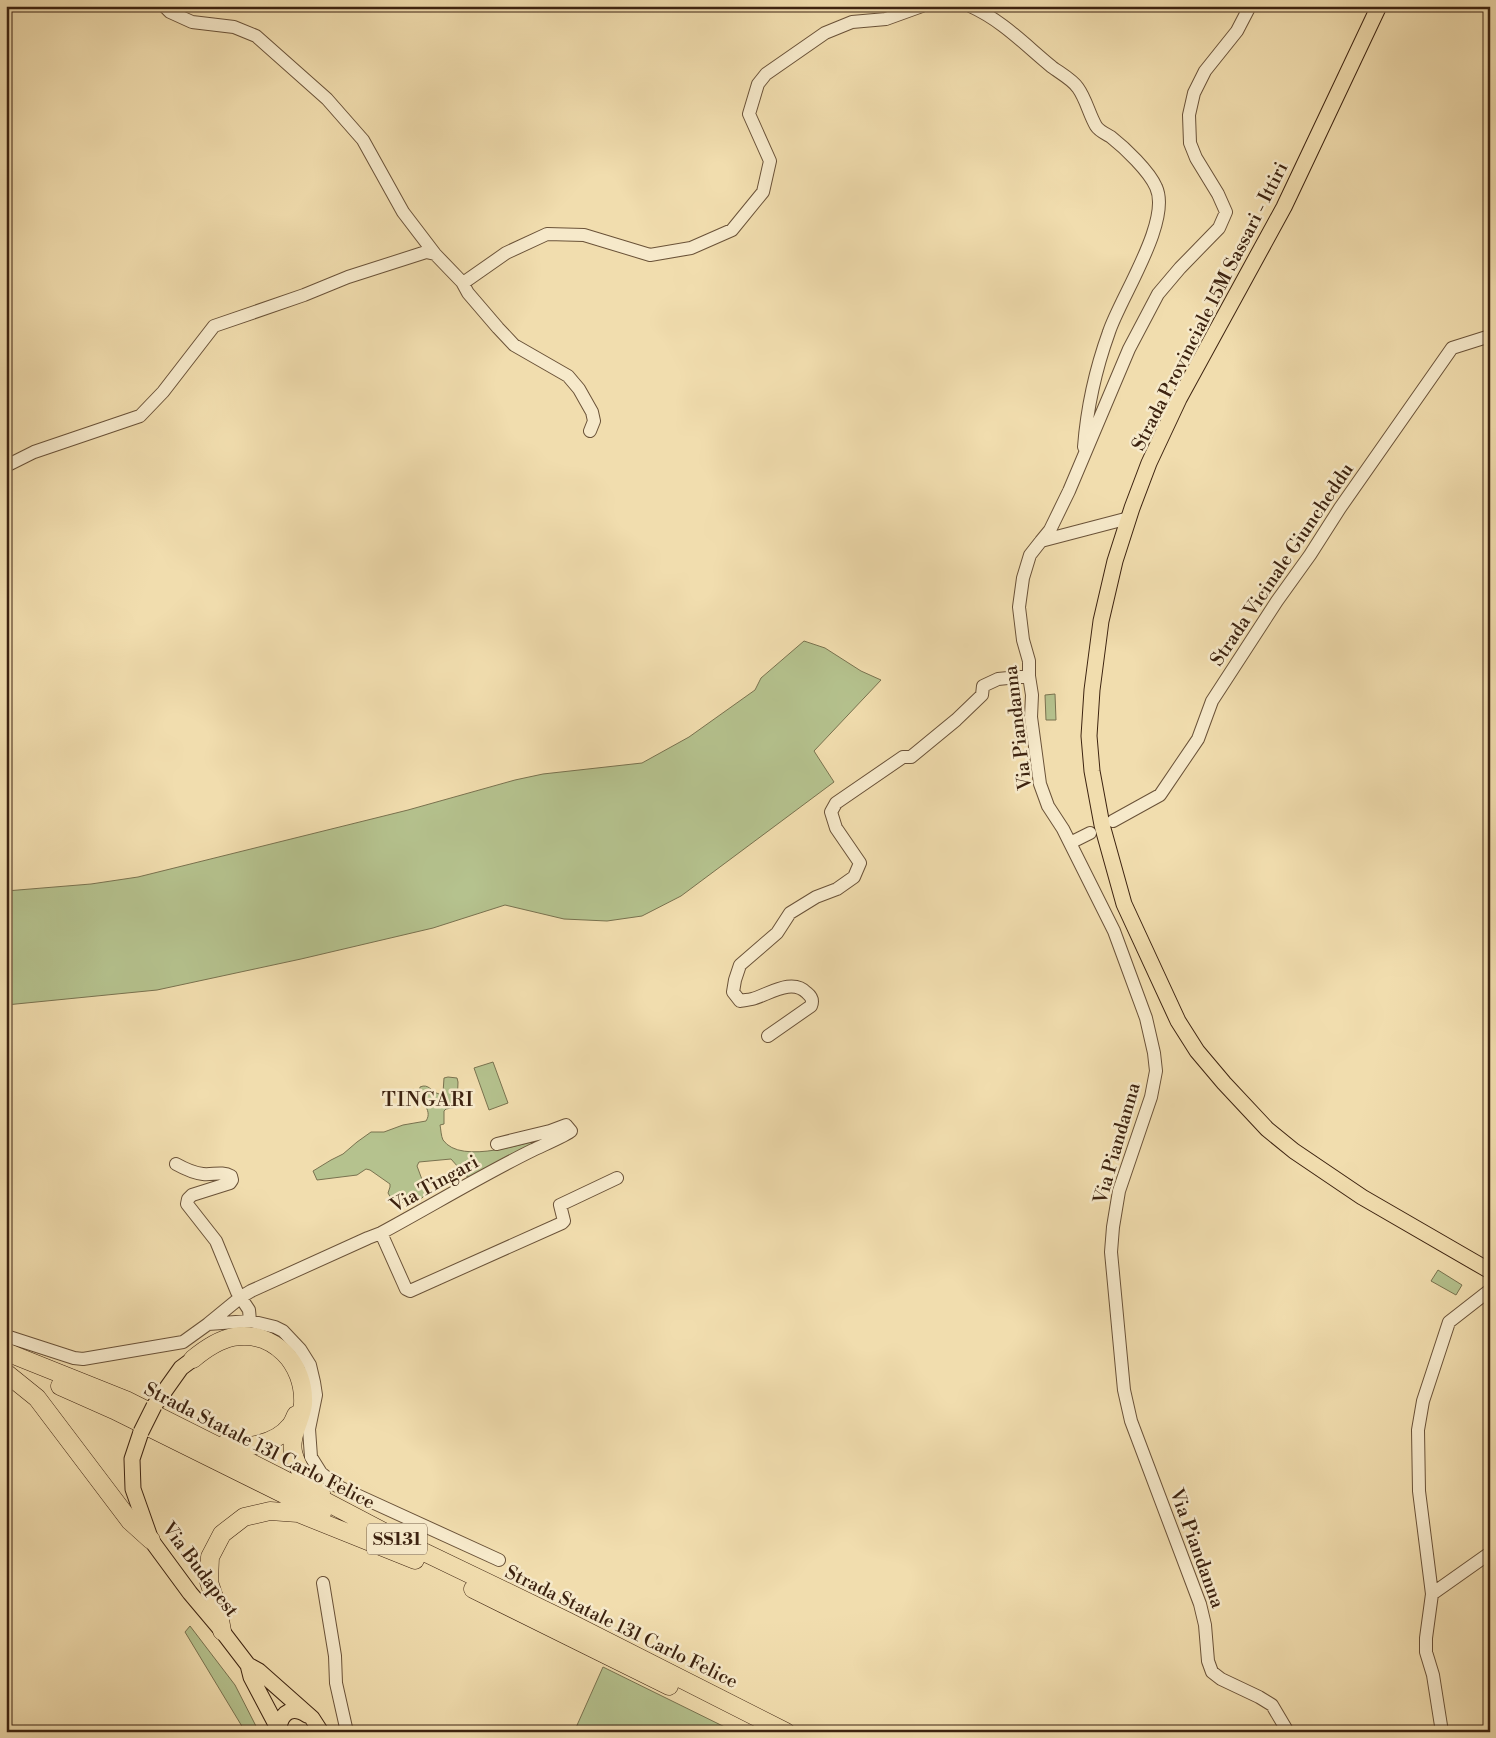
<svg xmlns="http://www.w3.org/2000/svg" width="1496" height="1738" viewBox="0 0 1496 1738" font-family="'Libre Bodoni',serif">
	<style>
		.green { fill: #b5c28e; stroke: #79724f }
		.lines { fill: none; stroke-linecap: round; stroke-linejoin: round }
		.minor-casing { stroke: #6a5238; stroke-width: 14 }
		.major-casing { stroke: #3d2310; stroke-width: 17 }
		.highway-casing { stroke: #3d2310; stroke-width: 19 }
		.minor { stroke: #f6e9ca; stroke-width: 12 }
		.major { stroke: #f1ddae; stroke-width: 15 }
		.highway { stroke: #f1ddae; stroke-width: 18 }
		.major-bridge-casing { stroke: #3d2310; stroke-width: 17; stroke-linecap: butt }
		.major-bridge { stroke: #f1ddae; stroke-width: 15 }
		.labels { text-anchor: middle; stroke-width: 5; stroke-linejoin: round; paint-order: stroke }
		.shield { fill: #f6e9ca; stroke: #745e48; stroke-width: 1 }
		.shield-label { font-size: 18px; font-weight: bold; fill: #3d2310 }
		.street-label { font-size: 19px; fill: #3d2310; stroke: #f6e9ca }
		.neighbourhood-label { font-size: 20px; letter-spacing: 1px; fill: #3d2310; stroke: #f6e9ca }
	</style>
	<rect width="100%" height="100%" fill="#f1ddae"/>
	<filter id="stains"><feTurbulence type="fractalNoise" baseFrequency=".004" numOctaves="4"/><feColorMatrix values="0 0 0 0 .2 0 0 0 0 .09 0 0 0 0 .02 0 0 0 .5 -.17"/></filter>
	<radialGradient id="worn" r=".72"><stop offset=".6" stop-color="#630" stop-opacity="0"/><stop offset="1" stop-color="#630" stop-opacity=".3"/></radialGradient>
	<!-- green -->
	<path class="green" d="M804,641L825,648L861,671L881,680L814,751L834,782L681,896L642,916L607,921L564,919L505,905L433,928L301,959L157,990L6,1005V891L91,884L138,877L408,810L515,780L543,774L642,763L689,737L755,690L761,678Z
		M1055,694L1056,720H1046L1045,695Z
		M493,1062L508,1103L489,1110L474,1068Z
		M448,1077L457,1078L458,1082L457,1107L446,1109L444,1111V1124L440,1125C441,1130 441,1136 443,1140C461,1166 528,1142 553,1136L477,1178L466,1176L451,1159L419,1162L417,1166L427,1193L419,1201L410,1200L408,1197L399,1206L395,1205L388,1193L390,1187V1184L370,1170L366,1169L357,1175L317,1180L313,1171L331,1160L343,1154L357,1142L371,1132H384L403,1125L426,1121C434,1109 417,1101 420,1087C429,1083 431,1092 439,1094L443,1093L444,1078Z
		M1438,1270L1462,1285L1456,1295L1431,1281Z
		M190,1626L235,1685L259,1732H247L243,1728L185,1632Z
		M603,1667L735,1732H574Z"/>
	<g class="lines">
		<defs>
			<path id="minor" d="M164,6L170,12L192,22L234,27L256,36L327,99L363,140L403,212L435,254L462,282L468,293L498,328L514,345L568,376L579,389L592,412L594,421L590,431
				M970,6C1003,21 1024,44 1052,67C1060,73 1073,80 1078,88C1086,99 1089,114 1096,126C1099,131 1106,134 1111,137C1125,148 1149,171 1156,187C1172,221 1120,298 1109,332C1096,368 1087,408 1084,447
				M462,282L466,281L506,253L547,234L584,235L650,255L691,248L732,230L763,192L770,161L749,114L758,84L766,74L825,33L852,22L886,19L922,6
				M6,466L34,452L140,416L163,392L214,326L304,295L348,277L426,252L435,254
				M1129,518L1041,541L1030,555L1023,578L1019,607L1023,640L1029,661V676L1032,695L1031,717L1040,784L1048,806L1063,829L1114,931L1146,1018L1154,1053L1156,1071L1151,1097L1119,1191L1113,1227L1111,1252L1124,1390L1131,1421L1200,1604L1205,1625L1208,1661L1212,1672L1221,1679L1259,1697L1272,1705L1288,1732
				M1041,541L1050,530L1069,491L1129,349L1158,294L1180,268L1219,228L1226,212L1218,194L1196,158L1190,143L1189,115L1194,93L1205,71L1237,31L1250,6
				M1113,821L1160,795L1198,739L1212,701L1277,601L1310,555L1340,508L1452,348L1490,336
				M1070,843L1090,833
				M768,1036L811,1006C813,1001 812,997 807,993C792,977 768,995 752,999C748,1000 744,1000 740,1001L733,992L735,980L740,965L777,933L790,913L816,897L837,889L854,877L860,863L836,828L831,812L836,803L903,757H911L956,720L982,695L983,686L998,679L1029,676
				M176,1164C185,1169 193,1173 203,1174C213,1175 222,1171 231,1176L232,1180L230,1183L192,1195L188,1199L187,1204L216,1241L237,1292L249,1310L250,1321
				M381,1233L406,1289L410,1291L562,1223L564,1221L560,1205L617,1178
				M208,1324L250,1321L275,1327L283,1331L300,1349L310,1365L314,1382L316,1395L309,1429L311,1457L321,1473L337,1486L499,1560
				M6,1336L74,1358L83,1359L183,1342L208,1324L241,1297L251,1291L368,1238L381,1233C431,1206 482,1175 533,1150C541,1146 567,1135 571,1131L566,1125L550,1131L497,1144
				M323,1583L335,1656L336,1683L347,1732
				M1432,1594L1490,1553
				M1442,1732L1433,1675L1426,1652V1638L1432,1594L1419,1491L1418,1430L1423,1401L1449,1322L1490,1290"/>
			<path id="major" d="M1379,6L1284,207L1179,399L1149,463L1132,508L1115,561L1101,621L1092,690L1089,736L1092,771L1102,825L1124,904L1178,1021L1197,1051L1224,1083L1267,1129L1294,1151L1362,1197L1490,1271
				M154,1406L181,1368L193,1359
				M141,1432L132,1459L133,1489L151,1540L190,1593L222,1631L248,1665L259,1671L312,1718L321,1732
				M248,1665L251,1677L280,1732
				M279,1727C282,1711 293,1706 307,1715"/>
			<path id="highway" d="M6,1352L126,1400L279,1477L403,1542L567,1621L786,1732
				M193,1359C205,1349 218,1340 233,1337C274,1330 305,1364 303,1404C301,1420 290,1435 293,1452C297,1469 308,1483 321,1493
				M6,1373L37,1398L130,1521L151,1540
				M60,1386L114,1410L322,1513
				M225,1444C244,1451 277,1443 290,1426C293,1423 294,1419 296,1415
				M473,1589L669,1686
				M222,1631L218,1609L209,1582L210,1557L222,1534L244,1517L270,1511L298,1513L415,1560"/>
		</defs>
		<!-- minor casing -->
		<use href="#minor" class="minor-casing"/>
		<!-- major casing -->
		<use href="#major" class="major-casing"/>
		<!-- highway casing -->
		<use href="#highway" class="highway-casing"/>
		<!-- minor -->
		<use href="#minor" class="minor"/>
		<!-- major -->
		<use href="#major" class="major"/>
		<!-- highway -->
		<use href="#highway" class="highway"/>
		<defs>
			<path id="major-bridge" d="M141,1432L154,1406"/>
		</defs>
		<!-- major-bridge casing -->
		<use href="#major-bridge" class="major-bridge-casing"/>
		<!-- major-bridge -->
		<use href="#major-bridge" class="major-bridge"/>
	</g>
	<g class="labels">
		<!-- shield labels -->
		<rect class="shield" x="367" y="1523.5" width="60" height="31" rx="4"/>
		<g class="shield-label">
			<text x="397" y="1545">SS131</text>
		</g>
		<!-- street labels -->
		<g class="street-label">
			<text transform="translate(1209 306) rotate(-63)" y="7">Strada Provinciale 15M Sassari - Ittiri</text>
			<text transform="translate(1281 564) rotate(-56)" y="7">Strada Vicinale Giuncheddu</text>
			<text transform="translate(1017 728) rotate(-97)" y="7">Via Piandanna</text>
			<text transform="translate(1116 1143) rotate(-74)" y="7">Via Piandanna</text>
			<text transform="translate(434 1183) rotate(-29)" y="7">Via Tingari</text>
			<text transform="translate(260 1445) rotate(27)" y="7">Strada Statale 131 Carlo Felice</text>
			<text transform="translate(1198 1548) rotate(70)" y="7">Via Piandanna</text>
			<text transform="translate(201 1569) rotate(53)" y="7">Via Budapest</text>
			<text transform="translate(622 1626) rotate(26)" y="7">Strada Statale 131 Carlo Felice</text>
		</g>
		<!-- neighbourhood labels -->
		<g class="neighbourhood-label">
			<text x="428" y="1106">TINGARI</text>
		</g>
	</g>
	<!-- margin -->
	<rect width="1496" height="1738" fill="none" stroke="#f1ddae" stroke-width="25"/>
	<rect x="8" y="8" width="1481" height="1723" fill="none" stroke="#3d2310" stroke-width="2.5"/>
	<rect x="12" y="12" width="1471" height="1713" fill="none" stroke="#3d2310"/>
	<rect width="100%" height="100%" filter="url(#stains)"/>
	<rect width="100%" height="100%" fill="url(#worn)"/>
</svg>
